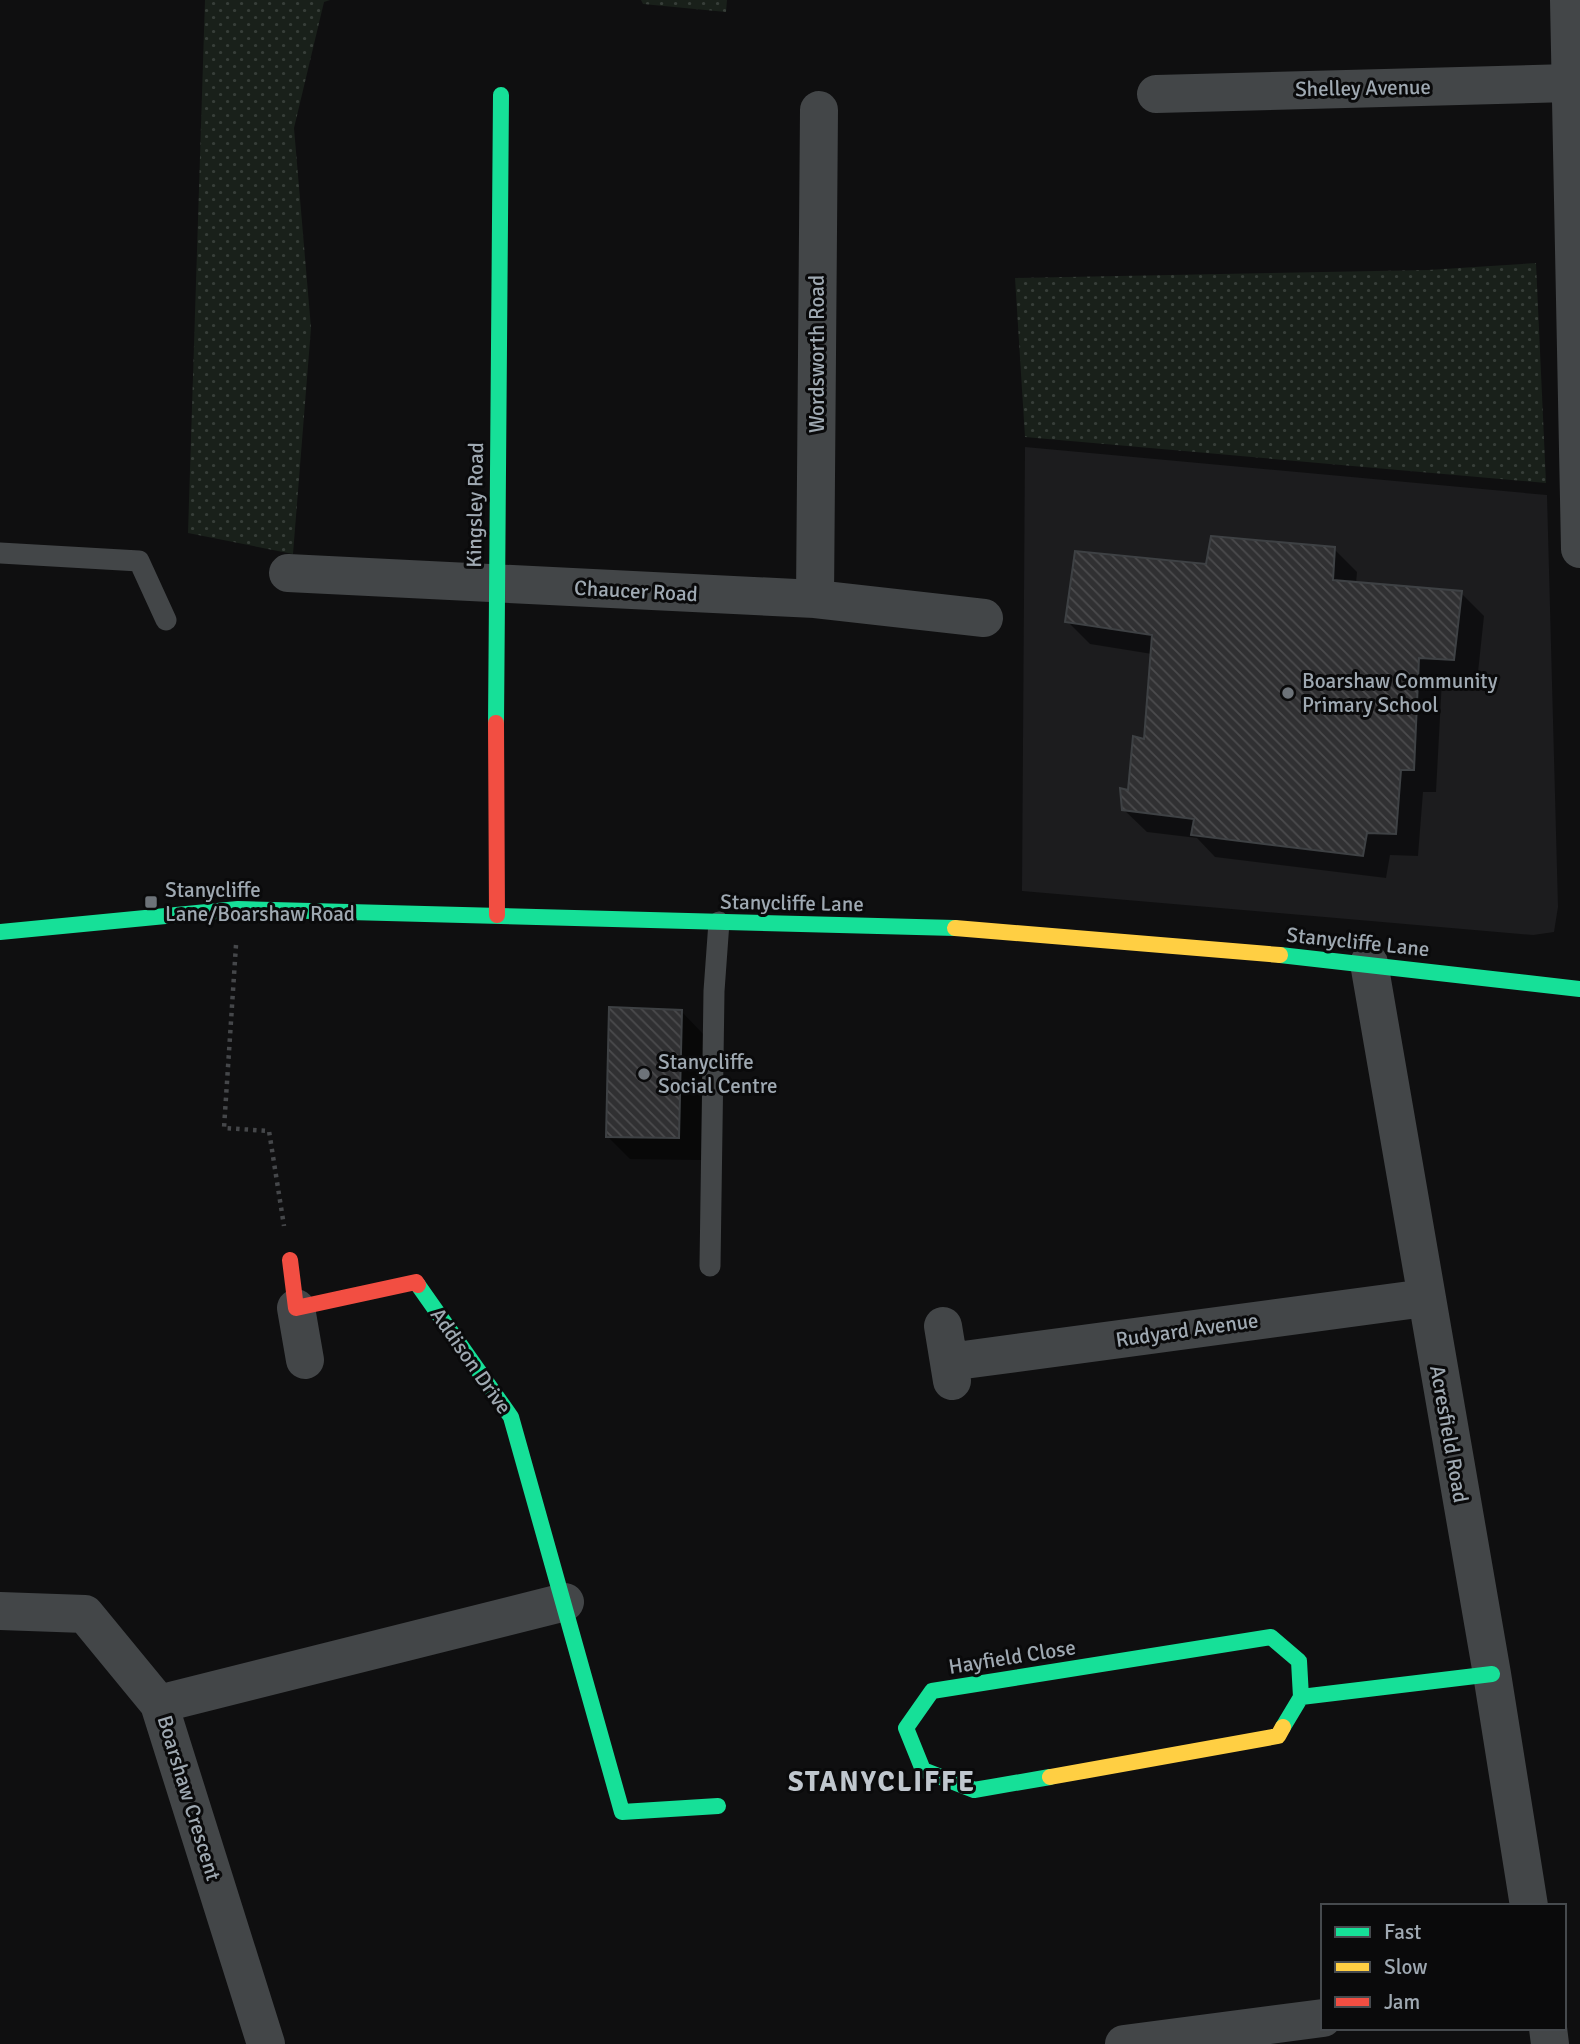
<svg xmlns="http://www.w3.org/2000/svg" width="1580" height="2044" viewBox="0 0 1580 2044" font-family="Signika,sans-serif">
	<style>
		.built { fill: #1c1c1e }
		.grass { fill: url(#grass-dots) }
		.shadow { fill: #0007 }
		.building { fill: url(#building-back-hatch); stroke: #3e4144; stroke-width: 2 }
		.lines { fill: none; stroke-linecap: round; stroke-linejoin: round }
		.path { stroke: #45474a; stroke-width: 4.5; stroke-dasharray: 3.5 5; stroke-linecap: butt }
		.lane { stroke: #434648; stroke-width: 21 }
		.street { stroke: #434648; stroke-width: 38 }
		.fast { stroke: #16e098; stroke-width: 16 }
		.slow { stroke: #ffcf43; stroke-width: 16 }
		.jam { stroke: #f24e42; stroke-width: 16 }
		.poi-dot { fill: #6d7379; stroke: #0a0a0b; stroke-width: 2.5 }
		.labels { text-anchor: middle; stroke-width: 6; stroke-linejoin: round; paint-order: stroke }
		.street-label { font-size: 21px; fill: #9fa9b2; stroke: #0a0a0b }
		.poi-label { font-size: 21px; fill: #9fa9b2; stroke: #0a0a0b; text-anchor: start }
		.district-label { font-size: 28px; font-weight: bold; letter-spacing: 2px; fill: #c0c7ce; stroke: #0a0a0b }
	</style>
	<defs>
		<pattern id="grass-dots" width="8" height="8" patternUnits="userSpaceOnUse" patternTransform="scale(1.75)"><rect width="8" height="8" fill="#19201a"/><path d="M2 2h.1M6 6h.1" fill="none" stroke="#373e39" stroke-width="1.8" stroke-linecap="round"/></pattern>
		<pattern id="building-back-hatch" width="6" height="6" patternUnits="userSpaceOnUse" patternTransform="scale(1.75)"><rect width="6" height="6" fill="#303032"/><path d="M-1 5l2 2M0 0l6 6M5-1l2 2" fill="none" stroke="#4b4b4d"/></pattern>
	</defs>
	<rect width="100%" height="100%" fill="#0f0f10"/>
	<!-- built -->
	<path class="built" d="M1025,447L1547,495L1558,907L1554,932L1533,935L1022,891Z"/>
	<!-- grass -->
	<path class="grass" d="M205,0H330L324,2L294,128L311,328L293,554L188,533Z
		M641,0H727L726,12L643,4Z
		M1536,263L1546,483L1025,437L1015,278L1428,270Z"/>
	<!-- shadow -->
	<path class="shadow" d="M1334,549L1357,572L1356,584L1461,593L1484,616L1477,682L1442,680L1436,792H1423L1418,856L1390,855L1386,878L1215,857L1197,838L1147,832L1123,809L1145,741L1152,654L1090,644L1067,621L1207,566Z
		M682,1012L704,1035L701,1160L630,1159L607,1136Z"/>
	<!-- building -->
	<path class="building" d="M1211,536L1335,547L1333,580L1462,591L1454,660L1419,658L1414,770H1401L1396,834L1367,833L1363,856L1191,835L1194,819L1122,810L1120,788L1128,790L1133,736L1144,739L1152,635L1065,622L1075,551L1206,564Z
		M609,1007L682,1010L679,1138L606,1137Z"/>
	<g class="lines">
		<!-- path -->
		<path class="path" d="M236,945L224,1128L269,1131L284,1226"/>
		<!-- lane -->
		<path class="lane" d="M0,553L139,561L166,620
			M710,1266L714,991L719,922"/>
		<!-- street -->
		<path class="street" d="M1569,0L1580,549
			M1156,94L1569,83
			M288,573L815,599L984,618
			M815,599L819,110
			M1369,963L1492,1674L1529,1906
			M296,1308L305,1360
			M943,1326L952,1381
			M949,1362L1425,1298
			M0,1611L85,1614L159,1704L266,2044
			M159,1704L565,1602
			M1548,2028L1550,2044
			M1124,2044L1323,2018"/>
		<!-- fast -->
		<path class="fast" d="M496,723L501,95
			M0,932L238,909L955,928
			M1280,955L1580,989
			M418,1285L511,1417L622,1812L718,1806
			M1283,1727L1301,1697L1492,1674
			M1050,1777L974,1790L923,1770L906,1728L932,1691L1271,1637L1299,1661L1301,1697"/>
		<!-- slow -->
		<path class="slow" d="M955,928L1280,955
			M1050,1777L1278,1736L1283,1727"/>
		<!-- jam -->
		<path class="jam" d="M496,723L497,915
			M290,1260L296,1308L416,1282L418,1285"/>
	</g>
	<!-- markers -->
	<g class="poi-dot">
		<circle cx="1288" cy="693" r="7"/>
		<rect x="144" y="895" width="14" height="14" rx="3.5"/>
		<circle cx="644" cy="1074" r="7"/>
	</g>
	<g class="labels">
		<!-- street labels -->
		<g class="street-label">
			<text transform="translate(1363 88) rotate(-1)" y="7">Shelley Avenue</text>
			<text transform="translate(817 354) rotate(-90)" y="7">Wordsworth Road</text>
			<text transform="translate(475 505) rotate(-89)" y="7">Kingsley Road</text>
			<text transform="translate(636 591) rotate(3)" y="7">Chaucer Road</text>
			<text transform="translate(792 903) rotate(1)" y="7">Stanycliffe Lane</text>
			<text transform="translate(1358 942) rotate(6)" y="7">Stanycliffe Lane</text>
			<text transform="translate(1187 1330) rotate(-8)" y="7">Rudyard Avenue</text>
			<text transform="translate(471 1361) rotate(55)" y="7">Addison Drive</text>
			<text transform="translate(1449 1434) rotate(80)" y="7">Acresfield Road</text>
			<text transform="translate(1012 1657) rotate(-9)" y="7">Hayfield Close</text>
			<text transform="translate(189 1798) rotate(73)" y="7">Boarshaw Crescent</text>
		</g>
		<!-- poi labels -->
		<g class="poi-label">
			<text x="1302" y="688">Boarshaw Community<tspan x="1302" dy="24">Primary School</tspan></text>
			<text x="165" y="897">Stanycliffe<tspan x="165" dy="24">Lane/Boarshaw Road</tspan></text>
			<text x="658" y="1069">Stanycliffe<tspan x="658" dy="24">Social Centre</tspan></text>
		</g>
		<!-- district labels -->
		<g class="district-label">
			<text x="882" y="1791">STANYCLIFFE</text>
		</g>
	</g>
	<!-- legend -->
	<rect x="1321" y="1904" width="245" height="126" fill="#0a0a0b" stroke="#464a4e" stroke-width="2"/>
	<rect x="1335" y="1927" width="35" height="10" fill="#16e098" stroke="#464a4e" stroke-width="2"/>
	<text x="1384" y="1939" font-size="21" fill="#9fa9b2">Fast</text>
	<rect x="1335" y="1962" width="35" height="10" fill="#ffcf43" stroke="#464a4e" stroke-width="2"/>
	<text x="1384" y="1974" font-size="21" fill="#9fa9b2">Slow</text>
	<rect x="1335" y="1997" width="35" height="10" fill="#f24e42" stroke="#464a4e" stroke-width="2"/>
	<text x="1384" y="2009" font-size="21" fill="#9fa9b2">Jam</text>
</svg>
